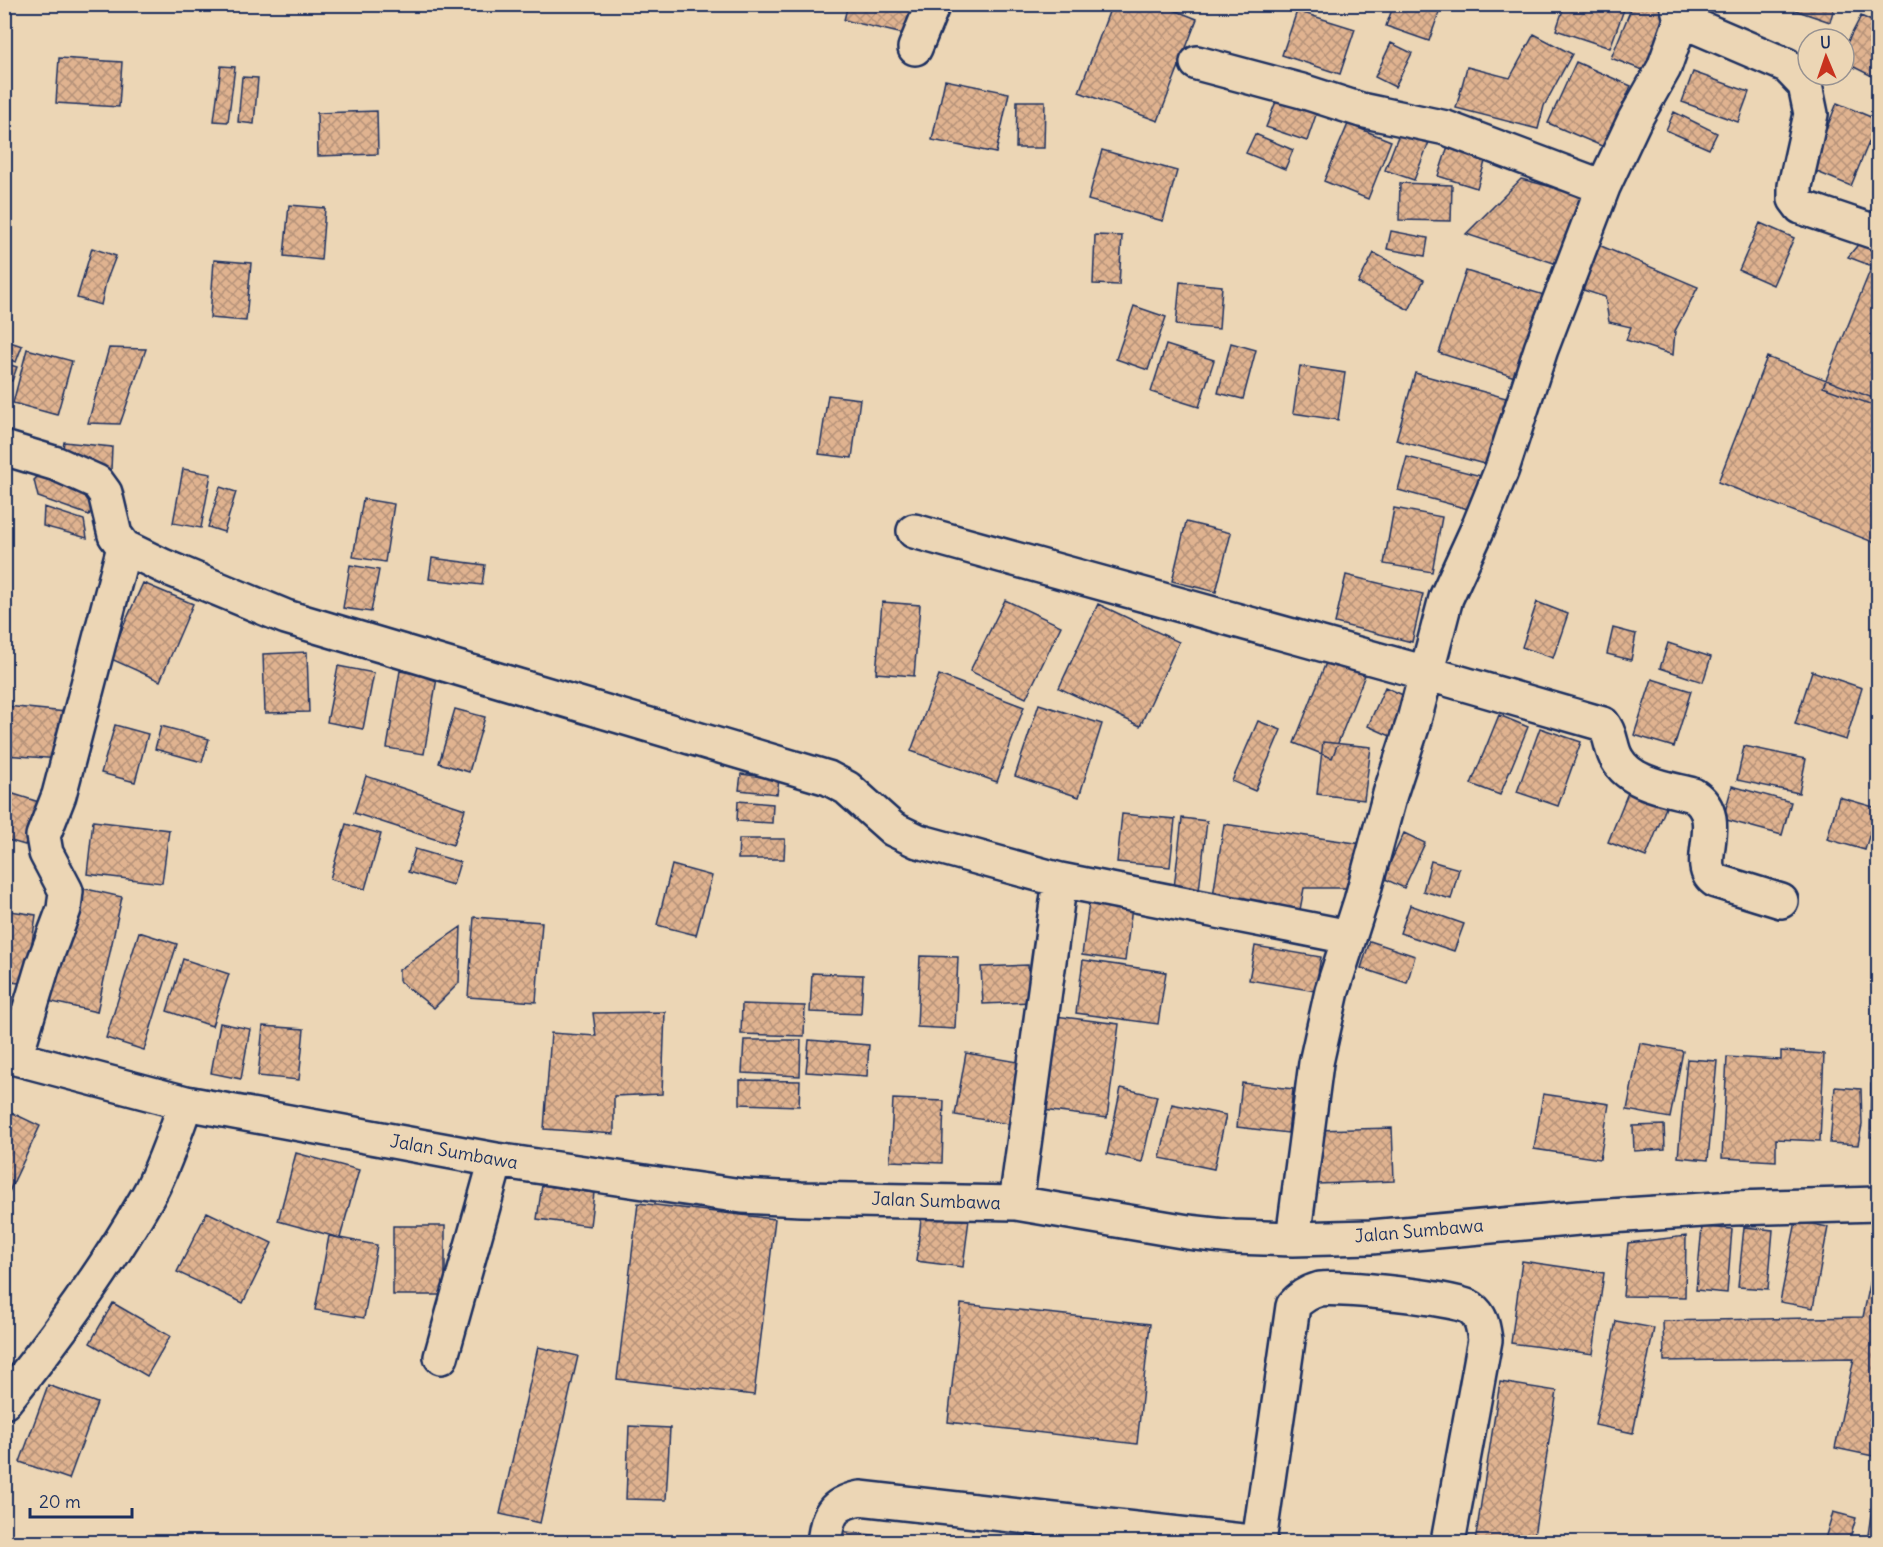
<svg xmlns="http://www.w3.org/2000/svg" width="1883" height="1547" viewBox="0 0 1883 1547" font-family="Delius,sans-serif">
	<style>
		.building { fill: url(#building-cross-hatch); stroke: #1b2f5e; stroke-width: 1.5 }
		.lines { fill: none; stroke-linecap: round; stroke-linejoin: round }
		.minor-casing { stroke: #1b2f5e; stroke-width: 38 }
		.minor { stroke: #ecd6b5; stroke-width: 33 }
		.labels { text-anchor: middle; stroke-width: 4.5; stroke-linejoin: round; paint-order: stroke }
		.street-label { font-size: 18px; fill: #1b2f5e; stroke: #ecd6b5 }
	</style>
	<defs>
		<pattern id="building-cross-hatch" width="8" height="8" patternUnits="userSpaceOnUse" patternTransform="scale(1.5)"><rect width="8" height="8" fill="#e0b390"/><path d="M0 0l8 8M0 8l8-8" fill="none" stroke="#b59279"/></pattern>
	</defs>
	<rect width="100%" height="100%" fill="#ecd6b5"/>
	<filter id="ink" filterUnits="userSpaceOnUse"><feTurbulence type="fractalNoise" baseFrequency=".0167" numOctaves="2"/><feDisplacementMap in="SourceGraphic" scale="12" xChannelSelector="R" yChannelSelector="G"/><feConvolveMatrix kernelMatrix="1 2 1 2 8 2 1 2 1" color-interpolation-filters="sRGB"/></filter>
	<g filter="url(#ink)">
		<!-- building -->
		<path class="building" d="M848,4H920L912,36L844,20Z
			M1112,4H1159L1197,19L1158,121L1079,92Z
			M1394,4H1442L1429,41L1386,26Z
			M1565,4H1626L1610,48L1556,30Z
			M1633,4H1658L1670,9L1645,71L1611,58Z
			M1784,4H1835L1830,22L1783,6Z
			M1297,11L1355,29L1340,74L1282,55Z
			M1861,16L1878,24V79L1844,62V49Z
			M1534,34L1572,54L1544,106L1538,129L1456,108L1467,67L1510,78Z
			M1391,43L1412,53L1395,87L1375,77Z
			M59,58L122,62L119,107L56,103Z
			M1576,62L1631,86L1604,147L1548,123Z
			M221,66L235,67L228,122L214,121Z
			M1693,72L1749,92L1738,122L1682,102Z
			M242,77L258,78L254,124L238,122Z
			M945,80L1009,93L996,153L932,140Z
			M1280,91L1319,106L1307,141L1266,127Z
			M1017,101H1045L1044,148H1016Z
			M1837,103L1878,120L1851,186L1810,169Z
			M377,111L378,154L318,156L317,113Z
			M1674,112L1717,133L1709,149L1666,130Z
			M1348,124L1391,141L1368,199L1324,181Z
			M1402,126L1431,137L1414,180L1385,170Z
			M1255,134L1293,150L1285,169L1246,153Z
			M1450,140L1488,152L1477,188L1438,176Z
			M1102,150L1177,171L1163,221L1088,200Z
			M1521,179L1583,195L1560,265L1466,234Z
			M1400,183L1452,185L1451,221L1399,220Z
			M289,205L325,208L321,260L284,256Z
			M1760,223L1794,238L1773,285L1739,270Z
			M1391,231L1428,238L1425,256L1387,249Z
			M1095,235L1122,236L1119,285L1093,284Z
			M1861,241L1878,248V407L1823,387L1872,266L1848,257Z
			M1594,243L1698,287L1675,331L1673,355L1626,340L1631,327L1609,322L1605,297L1574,287Z
			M92,248L116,256L106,282L101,305L77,298Z
			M1374,253L1424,280L1409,310L1358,283Z
			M214,260L251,263L246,321L210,318Z
			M1466,271L1544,295L1518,378L1439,353Z
			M1180,282L1222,286L1219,329L1176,325Z
			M1134,306L1166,317L1148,370L1116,359Z
			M4,340L22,346L16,362L4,358Z
			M1231,343L1256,350L1243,399L1218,393Z
			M1166,345L1214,360L1199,407L1151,392Z
			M109,348L146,349L120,424L88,423Z
			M27,349L72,361L57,415L13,403Z
			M1767,357L1878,400V544L1718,482Z
			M4,363L17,367L12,381L4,378Z
			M1300,366L1345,373L1338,420L1293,413Z
			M1415,373L1506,398L1488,465L1396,440Z
			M828,395L860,399L852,458L819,454Z
			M64,442L112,447L111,470L62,455Z
			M1407,457L1481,476L1472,510L1398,490Z
			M46,469L100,491L89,515L38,497L34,480Z
			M183,469L211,474L201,528L173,523Z
			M220,487L236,492L224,532L208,527Z
			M363,499L394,504L385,562L353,557Z
			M44,507L84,520L87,538L43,526Z
			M1394,508L1442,517L1432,572L1384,564Z
			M1186,522L1231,533L1216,592L1172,581Z
			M432,558L485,565L482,585L429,579Z
			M350,565L379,570L371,612L343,608Z
			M1346,575L1423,594L1412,642L1335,623Z
			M143,583L193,604L160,681L109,658Z
			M1005,600L1061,626L1026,698L970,671Z
			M882,602L920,605L914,676L876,673Z
			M1537,602L1568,614L1553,658L1522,647Z
			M1098,604L1179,642L1140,726L1059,688Z
			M1613,628L1636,634L1631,660L1607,654Z
			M1668,643L1711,657L1703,682L1660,668Z
			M307,652L309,712L265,713L263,654Z
			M1327,660L1365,675L1332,758L1294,743Z
			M338,666L374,673L363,729L327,722Z
			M400,671L437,678L424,754L387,748Z
			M1812,671L1862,688L1846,740L1795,724Z
			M939,675L1024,707L997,782L911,751Z
			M1652,679L1691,691L1674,747L1634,735Z
			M1385,687L1414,700L1397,739L1368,726Z
			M1039,704L1102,724L1079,797L1015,776Z
			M6,706L66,712L61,759L4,755Z
			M455,709L485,717L469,772L439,763Z
			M1499,715L1528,727L1500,795L1471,784Z
			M1258,721L1281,730L1255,791L1232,781Z
			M115,725L148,734L135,782L101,773Z
			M161,726L209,739L202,762L155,749Z
			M1540,728L1581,742L1558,806L1517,792Z
			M1323,742L1371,747L1364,800L1317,794Z
			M1744,746L1806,759L1799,793L1737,780Z
			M741,774L779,779L777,794L739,790Z
			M366,776L465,809L453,845L354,813Z
			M1631,785L1669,800L1646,857L1608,842Z
			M1732,786L1791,802L1782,835L1723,819Z
			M4,791L39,802L25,845L4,839Z
			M1839,797L1877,808L1865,850L1827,839Z
			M738,801L773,804L772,823L737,821Z
			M1122,814L1175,819L1170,867L1117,862Z
			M1182,818L1207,821L1199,891L1174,888Z
			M93,821L169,830L162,883L87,874Z
			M346,824L381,834L365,889L330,879Z
			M1224,824L1362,844L1357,888H1304L1300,910L1213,896Z
			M1404,833L1425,843L1404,888L1383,878Z
			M739,839H785L784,859H738Z
			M415,849L460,862L453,885L408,872Z
			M1431,861L1459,869L1451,899L1423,891Z
			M672,865L712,876L696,935L657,925Z
			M73,886L122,897L97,1012L48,1001Z
			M1090,895L1133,900L1125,961L1082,955Z
			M1410,905L1464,924L1454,951L1400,933Z
			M4,910L36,915L26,984L4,981Z
			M474,917L542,922L536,1002L468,997Z
			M461,927L459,983L434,1008L399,981V970Z
			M139,932L177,944L144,1050L106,1038Z
			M1370,941L1415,956L1407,983L1361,968Z
			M1255,946L1321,957L1315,991L1249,980Z
			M920,956L958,957L955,1029L917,1027Z
			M183,959L229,974L212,1026L167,1011Z
			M1083,960L1166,972L1158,1024L1076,1013Z
			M1028,965L1030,1002L983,1004L981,967Z
			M812,973L863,975L861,1014L810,1012Z
			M742,1004L805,1006L804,1036L741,1034Z
			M665,1012L662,1094L614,1096V1134L544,1129L551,1033L596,1036L593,1013Z
			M1055,1016L1119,1024L1107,1118L1043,1110Z
			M220,1023L250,1029L241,1079L211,1073Z
			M263,1026L304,1029L299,1080L258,1076Z
			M744,1040H801L800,1076L742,1073Z
			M809,1040L869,1045L867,1076L806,1072Z
			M1640,1043L1683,1051L1670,1118L1627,1110Z
			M1781,1051L1824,1054L1820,1141L1776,1139V1161L1722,1158L1727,1057L1781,1060Z
			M966,1053L1030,1064L1020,1126L955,1115Z
			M1687,1059L1717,1061L1708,1160L1678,1157Z
			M740,1080L800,1081L799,1106L740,1104Z
			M1242,1083L1293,1089L1288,1133L1237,1127Z
			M1871,1084H1878V1137H1870Z
			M1835,1087L1861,1089L1862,1125L1858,1145L1830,1143Z
			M1121,1088L1157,1096L1142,1162L1107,1154Z
			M1543,1094L1609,1104L1600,1159L1534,1149Z
			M893,1099L944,1101L942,1163L890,1161Z
			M1172,1104L1226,1115L1214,1169L1160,1158Z
			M4,1109L40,1126L7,1196L4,1195Z
			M1664,1125L1665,1149L1634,1151L1633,1126Z
			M1392,1128L1394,1181L1318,1184L1316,1130Z
			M296,1153L359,1170L340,1238L278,1221Z
			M542,1185L594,1193L590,1226L537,1219Z
			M638,1203L775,1219L754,1395L617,1379Z
			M207,1212L272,1243L243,1303L177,1272Z
			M922,1212L969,1219L963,1267L916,1261Z
			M1796,1221L1828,1227L1813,1308L1780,1302Z
			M393,1226H445V1295H393Z
			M1702,1227L1732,1229L1727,1293L1696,1290Z
			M1744,1227L1773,1230L1768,1289L1738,1287Z
			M329,1236L377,1245L364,1318L315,1310Z
			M1686,1236L1685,1297L1623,1296L1628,1243Z
			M1878,1246V1457L1835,1448L1854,1358L1664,1361L1663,1321L1863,1317Z
			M1522,1261L1604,1273L1593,1354L1511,1343Z
			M113,1303L170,1336L147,1376L90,1343Z
			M961,1304L1150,1324L1137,1444L948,1422Z
			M1616,1321L1654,1328L1633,1433L1595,1425Z
			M538,1347L578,1356L540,1523L500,1514Z
			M1500,1382L1557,1391L1533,1542H1475Z
			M48,1385L97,1403L69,1479L20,1462Z
			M629,1426L670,1428L666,1500L626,1499Z
			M1872,1507L1878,1508V1542H1867Z
			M1833,1512L1856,1518L1849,1542H1824Z
			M839,1531L930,1542H837Z"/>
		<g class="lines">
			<defs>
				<path id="minor" d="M1681,20L1786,65L1805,85L1811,114L1795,186V199L1801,207L1878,233
					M915,48L933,4
					M1197,63L1302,91L1361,110L1446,128L1603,187
					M4,448L57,464L97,482L105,493L115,535L124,547L163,566L286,617L828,778L847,788L893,829L918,841L1060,880L1349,937
					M914,531L1426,673L1603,724C1612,735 1610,748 1617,759C1631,784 1667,788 1693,795C1730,819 1690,865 1716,881L1781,901
					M4,1055L186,1103L496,1160L678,1187L742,1196L801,1199L1016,1203L1188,1232L1233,1237L1293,1239L1371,1237L1579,1218L1734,1208L1878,1204
					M15,1058L43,965L64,909L66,891L46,853L43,836L59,795L124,547
					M1016,1203L1060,880
					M1293,1239L1316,1063L1332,991L1361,901L1390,794L1413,724L1446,598L1479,526L1502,469L1541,349L1603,187L1634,121L1664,68L1681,20L1677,4
					M441,1357L496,1160
					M4,1402C57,1337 106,1269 148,1196C163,1170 175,1132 186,1103
					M824,1542C828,1515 831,1504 860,1498L1251,1542
					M1259,1542L1293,1306C1300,1297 1309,1292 1320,1289C1340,1286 1456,1298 1471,1308C1482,1316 1483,1327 1485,1340L1448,1542"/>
			</defs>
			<!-- minor casing -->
			<use href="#minor" class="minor-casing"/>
			<!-- minor -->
			<use href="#minor" class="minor"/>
		</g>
	</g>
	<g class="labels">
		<!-- street labels -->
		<g class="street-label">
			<text transform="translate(454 1152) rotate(10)" y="6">Jalan Sumbawa</text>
			<text transform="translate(936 1201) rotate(2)" y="6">Jalan Sumbawa</text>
			<text transform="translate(1419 1231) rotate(-5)" y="6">Jalan Sumbawa</text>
		</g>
	</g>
	<!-- margin -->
	<rect width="1883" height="1547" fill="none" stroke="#ecd6b5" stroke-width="24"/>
	<rect x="12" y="12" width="1859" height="1523" fill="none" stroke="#1b2f5e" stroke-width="2" filter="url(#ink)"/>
	<!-- north arrow -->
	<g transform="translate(1826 57) rotate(358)"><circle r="28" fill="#ecd6b5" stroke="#989392" stroke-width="1.5"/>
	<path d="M0-4.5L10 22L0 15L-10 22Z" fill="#c8321e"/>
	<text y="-9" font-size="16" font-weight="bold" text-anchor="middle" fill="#1b2f5e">U</text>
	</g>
	<!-- scale -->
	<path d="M30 1508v9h102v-9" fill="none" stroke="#1b2f5e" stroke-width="3"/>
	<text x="39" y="1508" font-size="18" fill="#1b2f5e" stroke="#ecd6b5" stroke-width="4.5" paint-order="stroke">20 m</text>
</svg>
